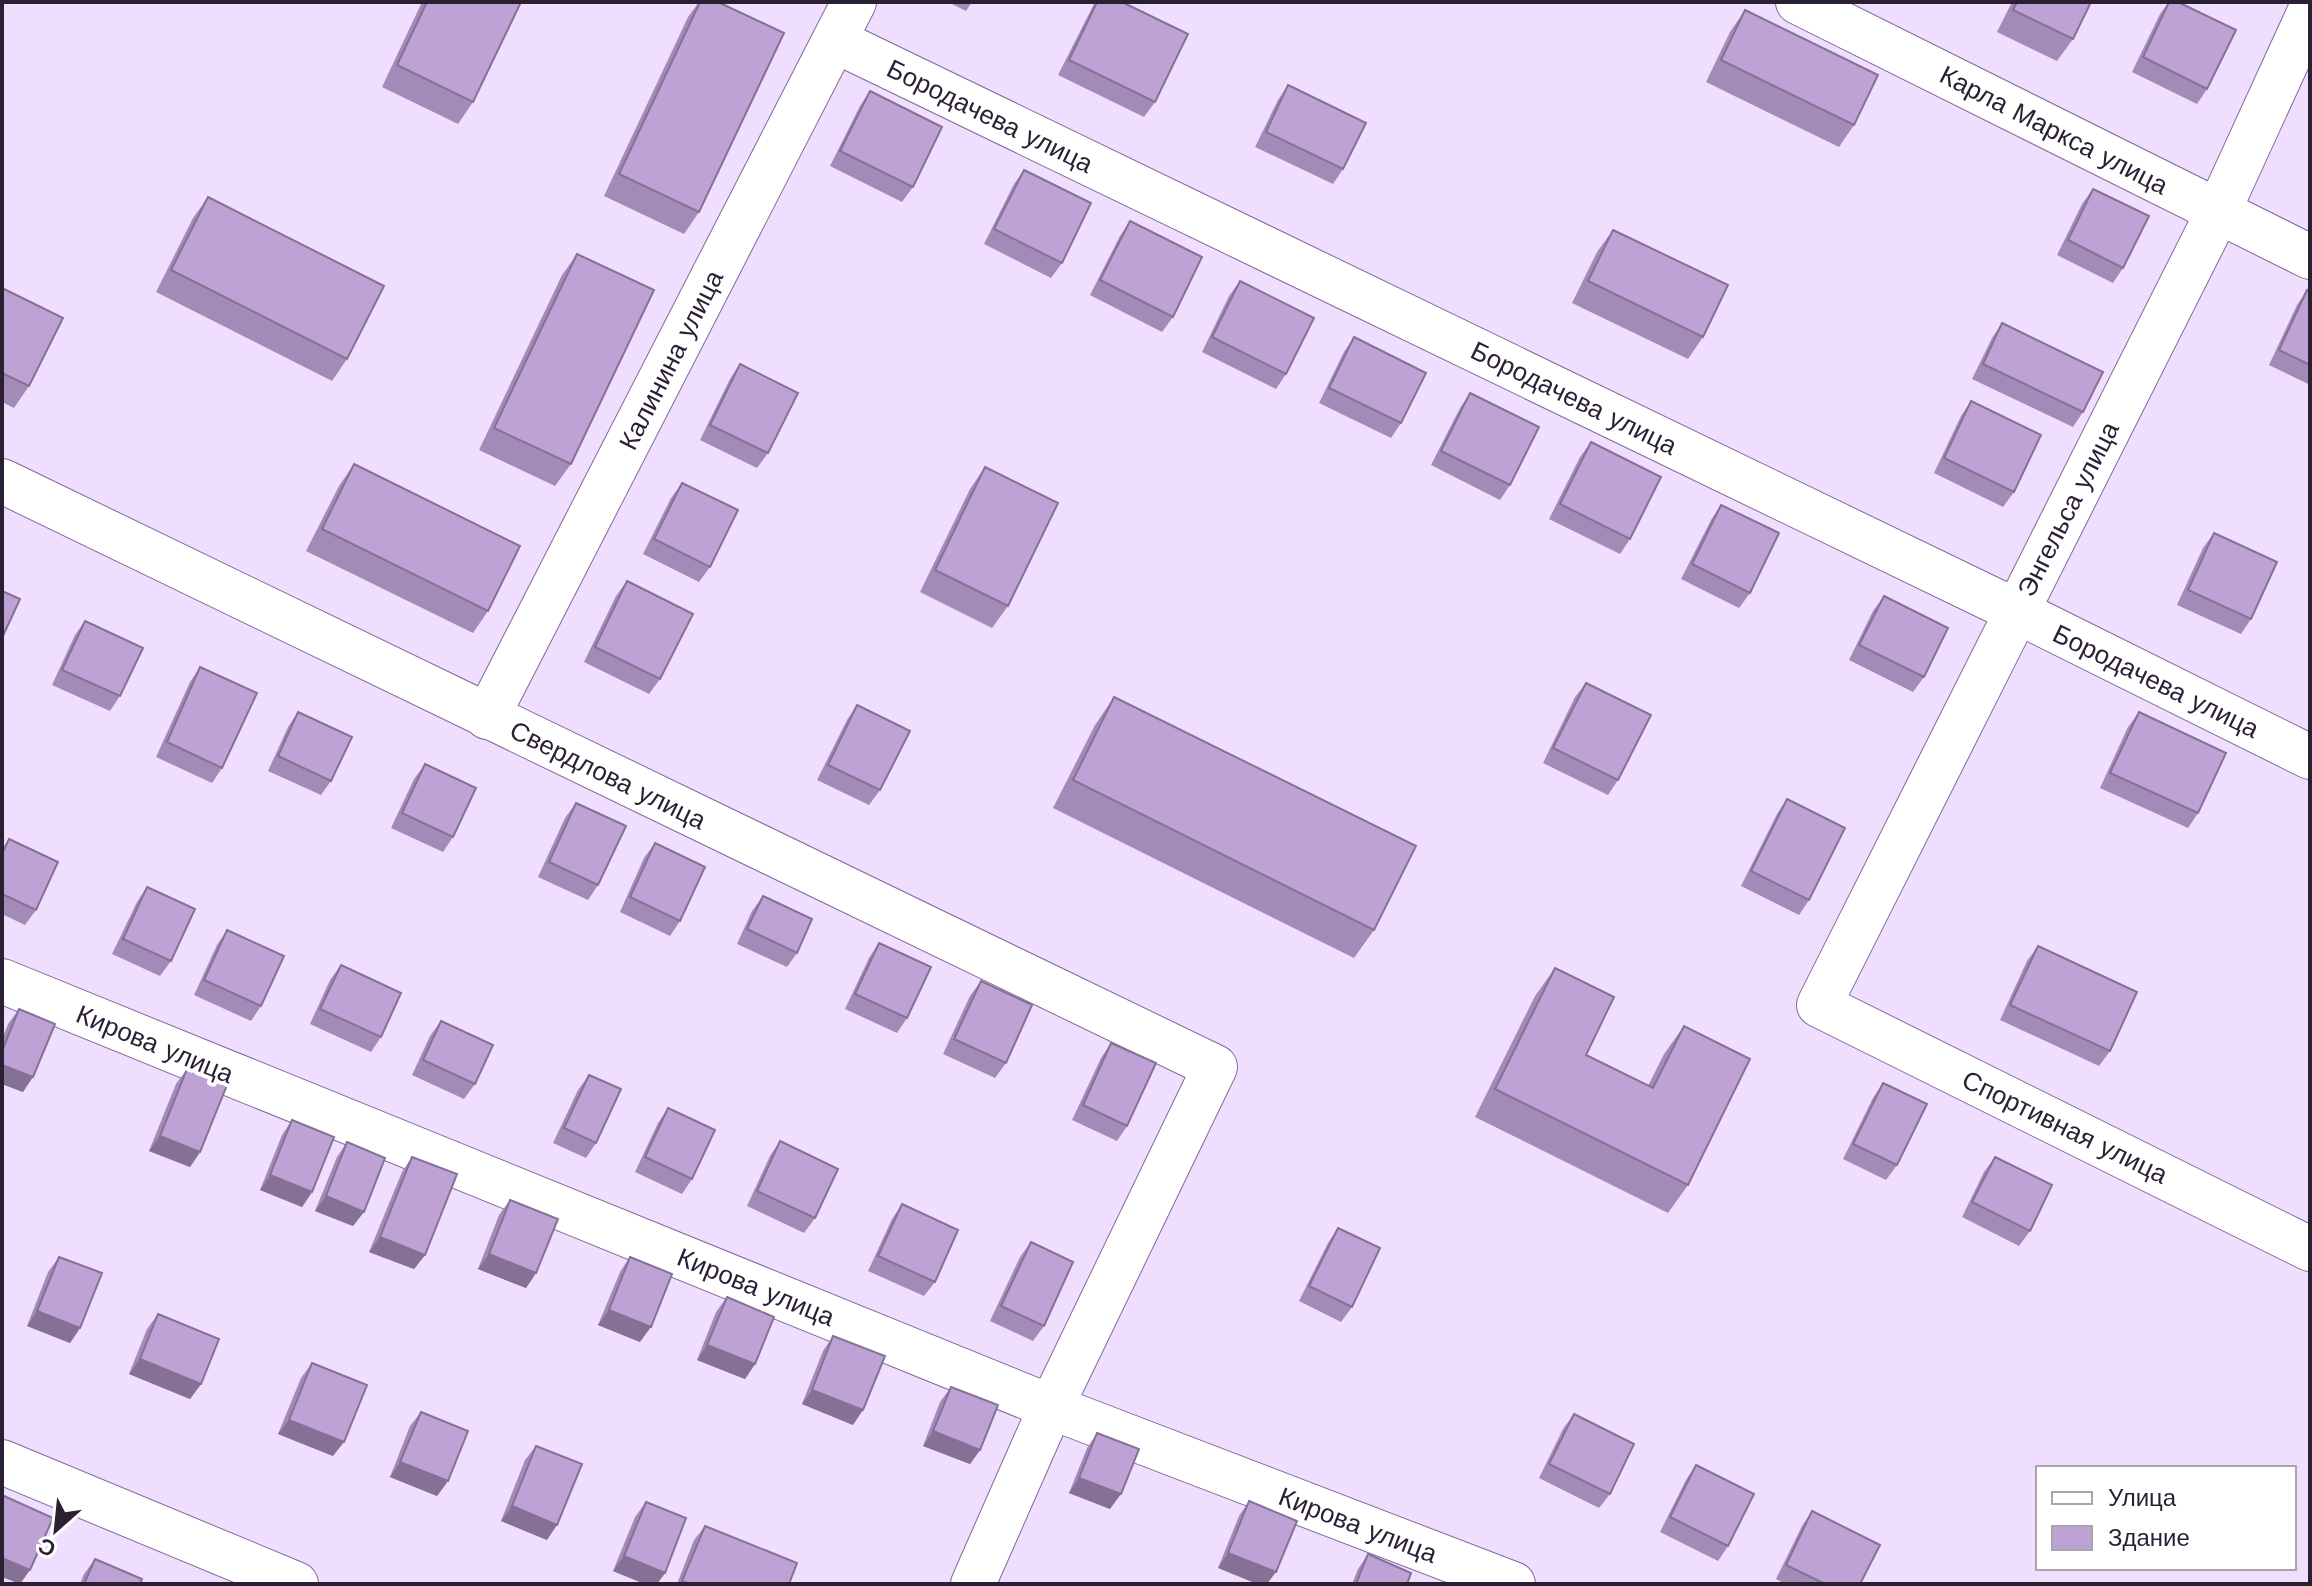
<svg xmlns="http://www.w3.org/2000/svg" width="2312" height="1586" viewBox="0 0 2312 1586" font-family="'Work Sans',sans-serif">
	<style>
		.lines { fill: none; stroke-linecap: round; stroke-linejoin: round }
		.minor-casing { stroke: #836998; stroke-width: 46 }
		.minor { stroke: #fff; stroke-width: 44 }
		.wall { fill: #a38bb7 }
		.shaded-wall { fill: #857195 }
		.building { fill: #bea2d5; stroke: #857195; stroke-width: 2 }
		.labels { text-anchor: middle; stroke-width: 8; stroke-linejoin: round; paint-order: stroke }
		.street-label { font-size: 26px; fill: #2a1f33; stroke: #fff }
	</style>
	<rect width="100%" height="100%" fill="#f0defe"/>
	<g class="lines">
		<defs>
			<path id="minor" d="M1798,2L2310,257
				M2310,11L2218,212L1819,1005L2310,1249
				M836,41L2016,611L2310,757
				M2,481L1215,1067L1051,1407L973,1584
				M487,717L854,2
				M2,981L1051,1407L1513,1584
				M2,1462L296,1584"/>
		</defs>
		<!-- minor casing -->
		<use href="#minor" class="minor-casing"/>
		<!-- minor -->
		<use href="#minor" class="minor"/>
	</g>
	<!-- wall -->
	<path class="wall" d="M422,2H521L473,102L458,124L382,87Z
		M699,2H718L699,212L684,234L604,196L688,17Z
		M948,2H972L966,11Z
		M1095,2H1122L1155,102L1144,117L1058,75Z
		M2012,2H2091L2073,39L2057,61L1997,32Z
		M2169,2H2178L2207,89L2197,104L2132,72L2160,14Z
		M1745,10L1854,125L1839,147L1706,82L1730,32Z
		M1288,85L1343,169L1333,184L1255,147L1278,100Z
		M870,91L913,187L902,202L830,166L860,106Z
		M1024,170L1062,263L1051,278L984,244L1014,184Z
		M2093,189L2123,268L2113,283L2057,255L2082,204Z
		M208,197L347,359L332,381L156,292L193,218Z
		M1130,221L1173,317L1162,332L1090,295L1120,236Z
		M1613,230L1703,337L1688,359L1572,303L1597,252Z
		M577,254L571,464L555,486L479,450L562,275Z
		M1240,281L1286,374L1276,389L1202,352L1229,296Z
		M2,288L29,386L14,408L2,402Z
		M2307,290L2310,292V385L2269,365L2297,305Z
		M2002,323L2083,412L2073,427L1972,379L1992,338Z
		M1354,337L1401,423L1391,438L1319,403L1344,352Z
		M740,364L768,453L757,468L700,440L730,379Z
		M1470,393L1510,485L1500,500L1431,465L1460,408Z
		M1971,401L2014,492L2003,507L1934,473L1961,416Z
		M1591,442L1630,539L1620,554L1549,519L1580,457Z
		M354,464L488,611L473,633L306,551L339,486Z
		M985,467L1008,606L992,628L920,592L970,489Z
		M682,483L710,567L699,582L643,554L671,498Z
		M1721,505L1750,593L1739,608L1681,579L1711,520Z
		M2214,533L2251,619L2241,634L2177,605L2203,548Z
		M627,581L660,679L649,694L584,662L616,596Z
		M1884,596L1924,677L1913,692L1849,660L1873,611Z
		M85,621L120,696L110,711L52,685L75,635Z
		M200,667L222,768L212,783L156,757L190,682Z
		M1586,683L1618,780L1608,795L1543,763L1575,697Z
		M1114,697L1374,930L1354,958L1053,808L1095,725Z
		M857,705L880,790L869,805L817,780L847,720Z
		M298,712L331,781L321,795L268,771L288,727Z
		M2139,712L2198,813L2188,828L2100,788L2128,727Z
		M425,764L453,837L443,852L391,828L414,779Z
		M1787,799L1809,900L1799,915L1741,886L1777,814Z
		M576,803L598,885L588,900L538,877L565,818Z
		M9,839L36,910L25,925L2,914V849Z
		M655,843L680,921L670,936L620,912L644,858Z
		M147,887L171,961L160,976L112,954L137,902Z
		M763,896L797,953L787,967L737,944L752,911Z
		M227,930L261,1006L251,1021L194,995L217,945Z
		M879,943L907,1018L897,1033L845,1009L869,958Z
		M2038,946L2110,1051L2099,1066L2000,1020L2027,961Z
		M341,965L381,1037L371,1052L310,1024L330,980Z
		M1555,968L1586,1055L1648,1086L1664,1054L1684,1026L1688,1185L1668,1213L1475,1117L1535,996Z
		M981,981L1006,1063L995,1078L943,1054L970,996Z
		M19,1009L23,1092L2,1084V1040L8,1024Z
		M441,1021L475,1084L464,1099L412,1075L430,1036Z
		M1111,1043L1127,1126L1117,1141L1072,1120L1101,1058Z
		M187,1069L200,1152L190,1167L149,1151L176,1084Z
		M589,1075L596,1143L586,1158L553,1143L578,1090Z
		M1883,1083L1897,1165L1886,1180L1843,1159L1873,1098Z
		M668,1108L692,1179L682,1194L635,1172L658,1123Z
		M292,1120L312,1192L302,1207L260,1190L282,1135Z
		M780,1141L815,1218L804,1233L747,1206L770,1156Z
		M347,1142L353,1226L315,1211L337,1157Z
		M412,1157L425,1255L414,1269L369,1252L402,1172Z
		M1995,1157L2030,1231L2019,1246L1962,1217L1984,1172Z
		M510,1200L536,1273L526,1288L478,1269L499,1215Z
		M902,1204L935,1282L924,1296L868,1271L892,1219Z
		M1338,1228L1352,1307L1341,1322L1299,1301L1328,1243Z
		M1031,1242L1044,1326L1033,1341L990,1321L1020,1257Z
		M59,1257L80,1328L70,1343L27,1326L48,1272Z
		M630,1257L640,1342L598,1325L620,1272Z
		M727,1297L755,1364L745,1379L697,1360L716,1312Z
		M158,1314L201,1384L190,1399L129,1374L147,1329Z
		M833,1336L853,1425L802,1404L823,1351Z
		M312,1363L333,1456L278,1434L301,1378Z
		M951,1387L980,1450L970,1464L923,1446L940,1402Z
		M421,1412L448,1481L437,1496L390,1477L410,1426Z
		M1574,1414L1610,1494L1599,1508L1539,1478L1563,1429Z
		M1097,1433L1110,1509L1069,1493L1087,1448Z
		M536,1446L547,1540L501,1521L525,1460Z
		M1696,1465L1728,1546L1718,1561L1660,1532L1686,1480Z
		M1249,1501L1297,1521L1218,1568L1239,1516Z
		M646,1502L665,1573L657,1584H645L613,1571L635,1517Z
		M1812,1511L1860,1584H1785L1776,1579L1802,1526Z
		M705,1526L789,1584H677L694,1540Z
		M1368,1554L1407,1584H1352L1358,1569Z
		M95,1559L140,1584H80L84,1574Z"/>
	<!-- shaded-wall -->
	<path class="shaded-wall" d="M2,1065L33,1077L23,1092L2,1084Z
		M160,1136L200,1152L190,1167L149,1151Z
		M270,1175L312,1192L302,1207L260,1190Z
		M326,1196L364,1212L353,1226L315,1211Z
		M380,1237L425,1255L414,1269L369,1252Z
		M489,1254L536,1273L526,1288L478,1269Z
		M609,1310L651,1327L640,1342L598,1325Z
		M37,1311L80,1328L70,1343L27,1326Z
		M707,1345L755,1364L745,1379L697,1360Z
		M140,1359L201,1384L190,1399L129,1374Z
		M812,1390L863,1410L853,1425L802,1404Z
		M289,1420L344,1442L333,1456L278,1434Z
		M933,1431L980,1450L970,1464L923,1446Z
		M400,1462L448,1481L437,1496L390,1477Z
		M1079,1478L1121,1494L1110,1509L1069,1493Z
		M512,1506L557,1525L547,1540L501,1521Z
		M1228,1553L1276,1572L1267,1584H1257L1218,1568Z
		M624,1556L665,1573L657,1584H645L613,1571Z
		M2,1558L30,1570L20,1584L2,1577Z"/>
	<!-- building -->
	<path class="building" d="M427,2H521L473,102L397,65Z
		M700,2H718L784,33L699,212L619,174Z
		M1097,2H1122L1188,34L1155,102L1069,60Z
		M2017,2H2091L2073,39L2013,10Z
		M2169,2H2178L2236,30L2207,89L2143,57Z
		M1745,10L1878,75L1854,125L1721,60Z
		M1288,85L1366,123L1343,169L1266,132Z
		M870,91L942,127L913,187L840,151Z
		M1024,170L1091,203L1062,263L994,229Z
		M2093,189L2149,216L2123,268L2068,240Z
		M208,197L384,286L347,359L171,270Z
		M1130,221L1202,257L1173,317L1100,280Z
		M1613,230L1728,285L1703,337L1588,281Z
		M577,254L654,290L571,464L494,428Z
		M1240,281L1314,318L1286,374L1212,337Z
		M2,288L63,318L29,386L2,373Z
		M2307,290L2310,292V365L2279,350Z
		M2002,323L2103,372L2083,412L1983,364Z
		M1354,337L1426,373L1401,423L1329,388Z
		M740,364L798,393L768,453L710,425Z
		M1470,393L1539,427L1510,485L1441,451Z
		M1971,401L2041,435L2014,492L1944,458Z
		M1591,442L1661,477L1630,539L1560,504Z
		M354,464L520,546L488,611L322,529Z
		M985,467L1058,503L1008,606L935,570Z
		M682,483L738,510L710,567L654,539Z
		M1721,505L1779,533L1750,593L1692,564Z
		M2214,533L2277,562L2251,619L2188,590Z
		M627,581L693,614L660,679L595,647Z
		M2,591L20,599L2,638Z
		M1884,596L1948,628L1924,677L1859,645Z
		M85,621L143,648L120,696L62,670Z
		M200,667L257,693L222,768L167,742Z
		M1586,683L1651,715L1618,780L1553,748Z
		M1114,697L1416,846L1374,930L1073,780Z
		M857,705L910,731L880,790L828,765Z
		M298,712L352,737L331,781L278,756Z
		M2139,712L2226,753L2198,813L2110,773Z
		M425,764L476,788L453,837L402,813Z
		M1787,799L1845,828L1809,900L1751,871Z
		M576,803L626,826L598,885L549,862Z
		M9,839L58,862L36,910L2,894V854Z
		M655,843L705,867L680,921L630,897Z
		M147,887L195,909L171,961L123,939Z
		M763,896L812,919L797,953L747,929Z
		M227,930L284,956L261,1006L204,980Z
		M879,943L931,967L907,1018L855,994Z
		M2038,946L2137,992L2110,1051L2010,1005Z
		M341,965L401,993L381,1037L320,1009Z
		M1555,968L1614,997L1586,1055L1653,1088L1684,1026L1750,1059L1688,1185L1495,1089Z
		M981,981L1032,1005L1006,1063L954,1039Z
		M19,1009L55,1024L33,1077L2,1065V1051Z
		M441,1021L493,1045L475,1084L423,1060Z
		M1111,1043L1156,1063L1127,1126L1083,1105Z
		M187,1069L227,1085L200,1152L160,1136Z
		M589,1075L621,1089L596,1143L564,1128Z
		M1883,1083L1927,1104L1897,1165L1853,1144Z
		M668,1108L715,1130L692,1179L645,1157Z
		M292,1120L334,1137L312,1192L270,1175Z
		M780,1141L838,1169L815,1218L757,1191Z
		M347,1142L385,1158L364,1212L326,1196Z
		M412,1157L457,1174L425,1255L380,1237Z
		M1995,1157L2052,1185L2030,1231L1972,1202Z
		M510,1200L558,1219L536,1273L489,1254Z
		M902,1204L958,1230L935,1282L878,1256Z
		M1338,1228L1380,1248L1352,1307L1309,1286Z
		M1031,1242L1073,1262L1044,1326L1001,1306Z
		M59,1257L102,1273L80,1328L37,1311Z
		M630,1257L672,1274L651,1327L609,1310Z
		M727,1297L774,1317L755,1364L707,1345Z
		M158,1314L219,1339L201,1384L140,1359Z
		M833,1336L885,1356L863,1410L812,1390Z
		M312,1363L367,1385L344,1442L289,1420Z
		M951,1387L998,1405L980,1450L933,1431Z
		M421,1412L468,1431L448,1481L400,1462Z
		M1574,1414L1634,1444L1610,1494L1549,1464Z
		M1097,1433L1139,1449L1121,1494L1079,1478Z
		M536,1446L582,1464L557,1525L512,1506Z
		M1696,1465L1754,1494L1728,1546L1670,1517Z
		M4,1496L53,1518L30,1570L2,1558V1500Z
		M1249,1501L1297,1521L1276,1572L1228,1553Z
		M646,1502L686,1518L665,1573L624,1556Z
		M1812,1511L1880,1545L1860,1584H1825L1786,1565Z
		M705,1526L797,1563L789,1584H690L682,1581Z
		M1368,1554L1411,1573L1407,1584H1356Z
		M95,1559L142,1579L140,1584H84Z"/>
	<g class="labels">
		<!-- street labels -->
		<g class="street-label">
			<text transform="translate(990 116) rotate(26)" y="9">Бородачева улица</text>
			<text transform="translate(2054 130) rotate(27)" y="9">Карла Маркса улица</text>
			<text transform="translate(671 360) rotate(-63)" y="9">Калинина улица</text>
			<text transform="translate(1574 398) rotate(26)" y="9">Бородачева улица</text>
			<text transform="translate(2068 509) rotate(-63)" y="9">Энгельса улица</text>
			<text transform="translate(2156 681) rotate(26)" y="9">Бородачева улица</text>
			<text transform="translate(608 775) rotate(26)" y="9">Свердлова улица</text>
			<text transform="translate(155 1044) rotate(22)" y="9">Кирова улица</text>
			<text transform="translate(2065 1127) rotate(26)" y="9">Спортивная улица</text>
			<text transform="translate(756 1287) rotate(22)" y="9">Кирова улица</text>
			<text transform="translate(1358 1525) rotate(21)" y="9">Кирова улица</text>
		</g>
	</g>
	<!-- border -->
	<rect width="2312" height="1586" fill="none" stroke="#2a1f33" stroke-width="8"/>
	<!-- legend -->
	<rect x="2036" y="1466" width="260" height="104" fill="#ffffff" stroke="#aaa5ad" stroke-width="2"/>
	<rect x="2052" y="1492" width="40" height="12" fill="#ffffff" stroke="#aaa5ad" stroke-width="2"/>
	<text x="2108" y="1506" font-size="24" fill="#2a1f33">Улица</text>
	<rect x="2052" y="1526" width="40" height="24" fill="#bea2d5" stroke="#aaa5ad" stroke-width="2"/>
	<text x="2108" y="1546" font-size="24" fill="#2a1f33">Здание</text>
	<!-- north arrow -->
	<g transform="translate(56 1530) rotate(207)" stroke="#ffffff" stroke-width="6" paint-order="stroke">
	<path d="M0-6L14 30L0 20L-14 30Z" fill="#2a1f33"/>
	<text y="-12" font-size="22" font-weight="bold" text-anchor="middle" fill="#2a1f33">С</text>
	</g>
</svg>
